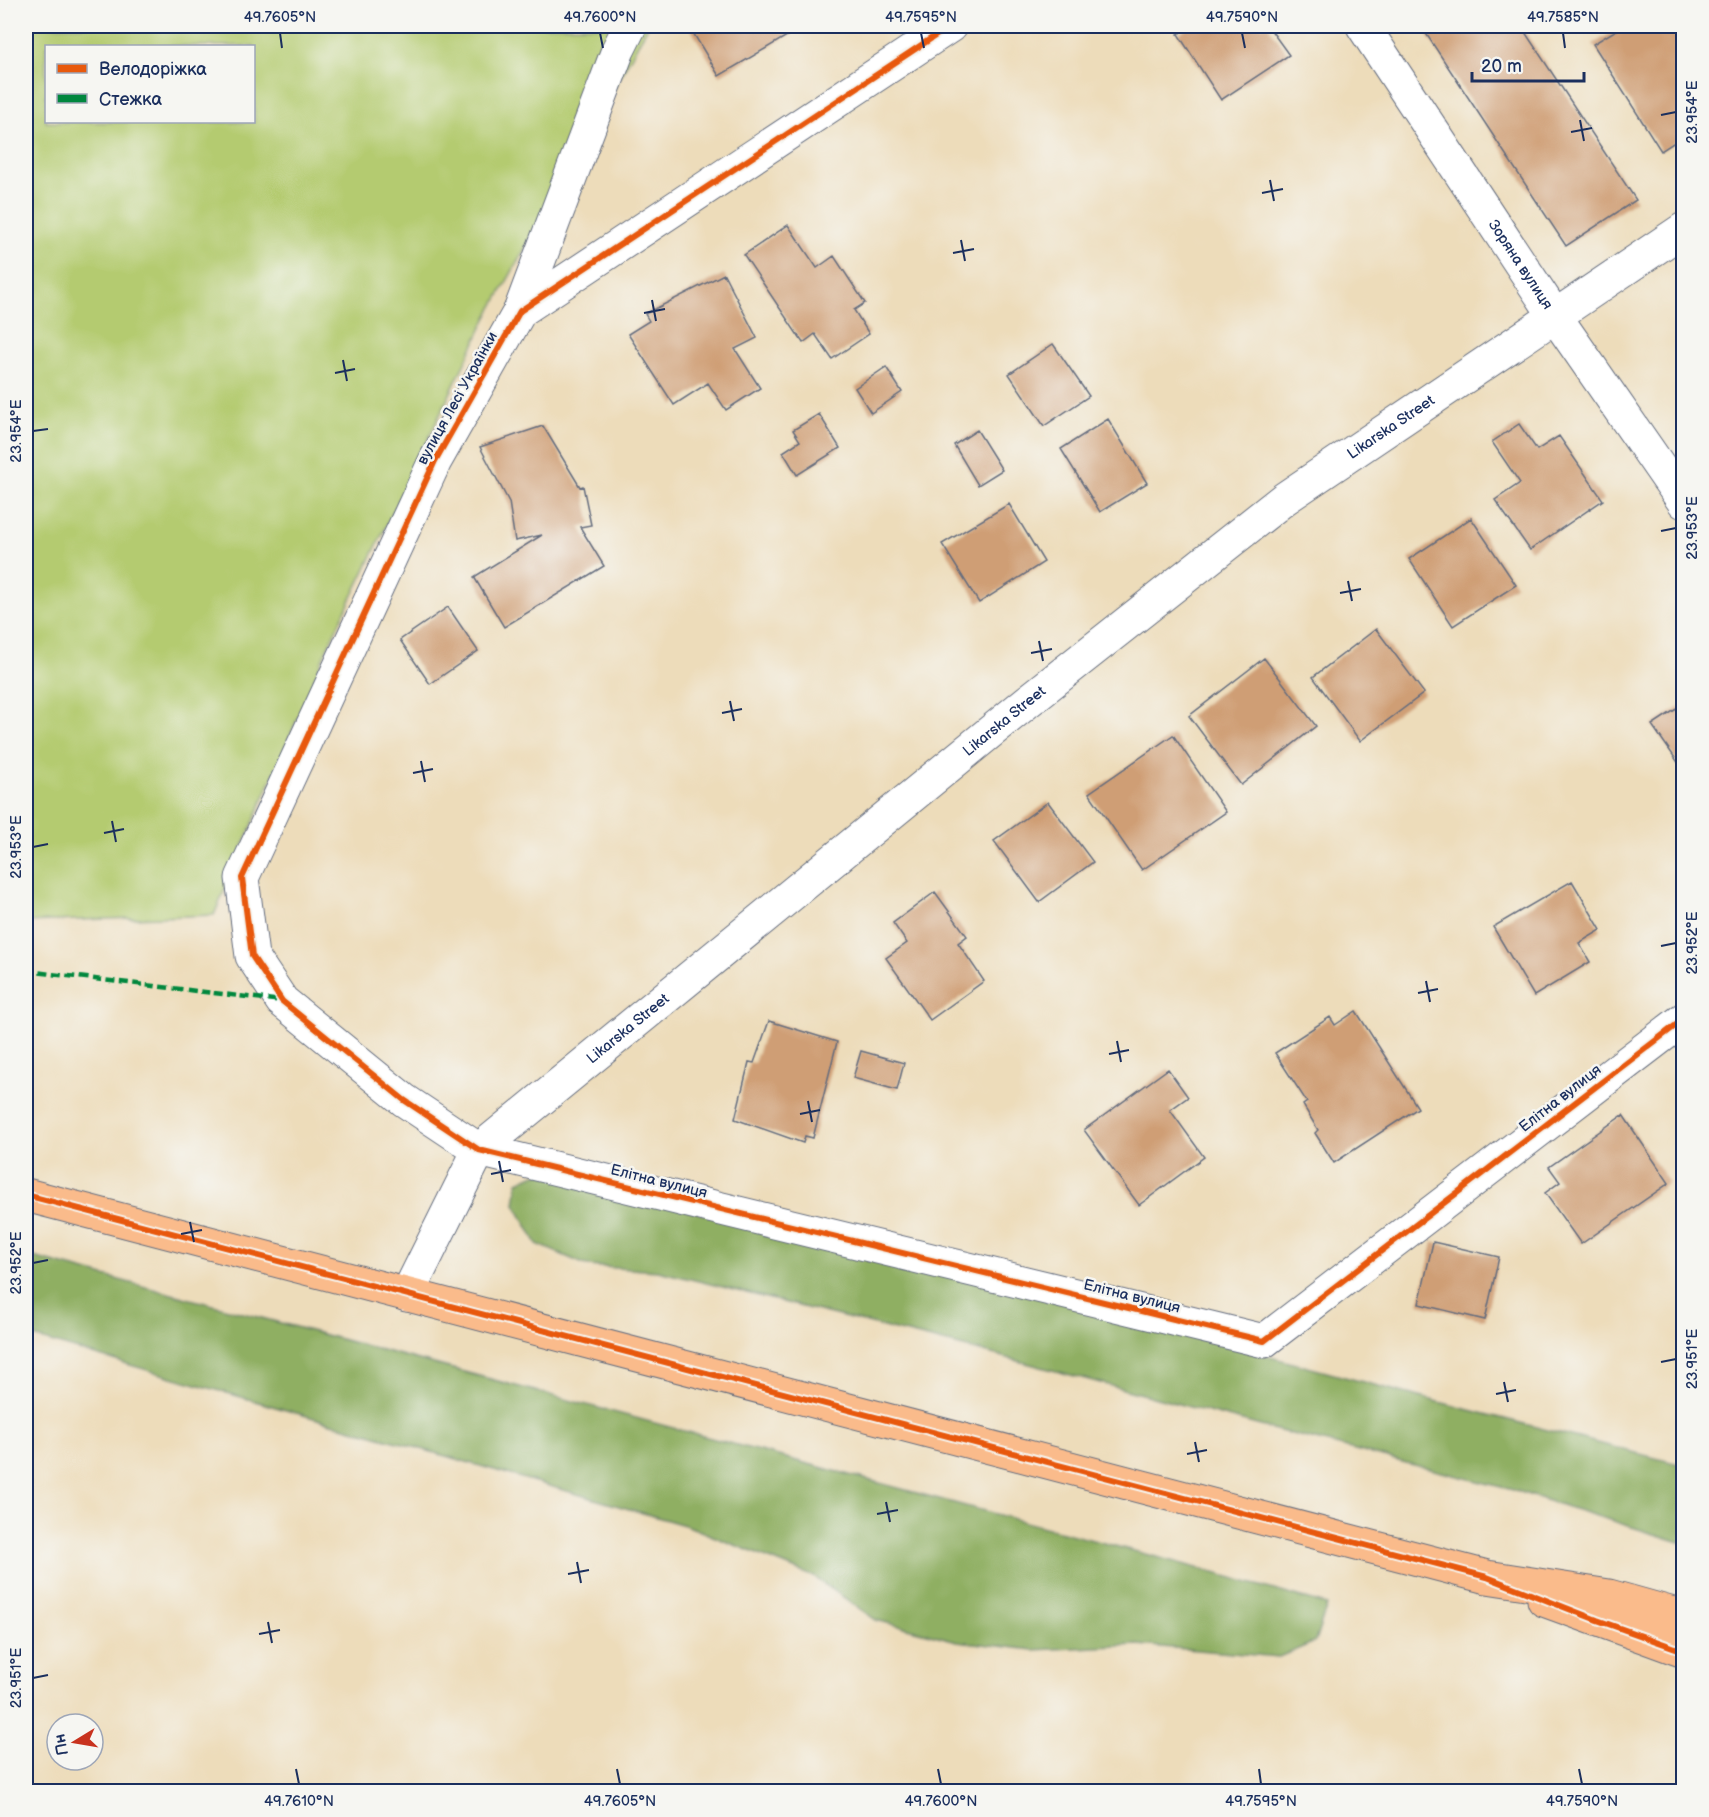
<svg xmlns="http://www.w3.org/2000/svg" width="1709" height="1817" viewBox="0 0 1709 1817" font-family="'Balsamiq Sans',sans-serif">
	<style>
		.green { fill: #b4cb70; stroke: #687d67; stroke-width: 1.5; fill-rule: evenodd }
		.forest { fill: #8faf62; stroke: #556f60; stroke-width: 1.5 }
		.building { fill: #cf9e75 }
		.lines { fill: none; stroke-linecap: round; stroke-linejoin: round }
		.minor-casing { stroke: #646c7e; stroke-width: 35 }
		.major-casing { stroke: #646c7e; stroke-width: 35 }
		.minor { stroke: #fff; stroke-width: 33 }
		.major { stroke: #fabb8b; stroke-width: 33 }
		.quiet { stroke: #00873e; stroke-width: 4.5; stroke-dasharray: 9 4.5; stroke-linecap: butt }
		.cycleway-casing { stroke: #f6f6f2; stroke-width: 10 }
		.cycleway { stroke: #e8590c; stroke-width: 6 }
		.ticks { fill: none; stroke: #1b2f5e; stroke-width: 2 }
		.labels { text-anchor: middle; stroke-width: 5; stroke-linejoin: round; paint-order: stroke }
		.street-label { font-size: 15px; fill: #1b2f5e; stroke: #f6f6f2 }
		.neatline { fill: none; stroke: #1b2f5e; stroke-width: 2 }
		.ticks-label { font-size: 15px; text-anchor: middle; fill: #1b2f5e }
	</style>
	<rect width="100%" height="100%" fill="#f6f6f2"/>
	<filter id="ink" filterUnits="userSpaceOnUse"><feTurbulence type="fractalNoise" baseFrequency=".0167" numOctaves="2"/><feDisplacementMap in="SourceGraphic" scale="12" xChannelSelector="R" yChannelSelector="G"/><feConvolveMatrix kernelMatrix="1 2 1 2 8 2 1 2 1" color-interpolation-filters="sRGB"/></filter>
	<filter id="wash" filterUnits="userSpaceOnUse"><feTurbulence type="fractalNoise" baseFrequency=".008" numOctaves="4" result="noise"/><feDisplacementMap in="SourceGraphic" scale="24" xChannelSelector="R" yChannelSelector="G"/><feGaussianBlur stdDeviation="1.35" result="paint"/><feColorMatrix in="noise" values="0 0 0 0 0 0 0 0 0 0 0 0 0 0 0 0 0 1.4 0 .05"/><feComposite in="paint" operator="in"/></filter>
	<g filter="url(#wash)">
		<rect width="100%" height="100%" fill="#eddcba"/>
		<!-- green -->
		<path class="green" d="M26,26H648L486,319L326,651L214,915L26,922ZM46,46H254V122H46Z"/>
		<!-- forest -->
		<path class="forest" d="M537,1173L1085,1307L1408,1394L1683,1465V1543L1513,1490L1268,1428L1000,1356L658,1271L588,1266L537,1244L515,1204L518,1182Z
			M26,1255L1190,1566L1327,1605L1315,1642L1279,1657L1138,1645L1033,1650L957,1641L876,1620L814,1577L688,1526L26,1335Z"/>
		<g id="blocks">
			<!-- building -->
			<path class="building" d="M689,26H795L797,30L719,76Z
				M1191,26H1268L1289,55L1221,100L1178,34Z
				M1421,26H1521L1636,200L1566,246Z
				M1623,26H1684V136L1661,151L1593,44Z
				M788,225L817,268L834,256L865,303L854,310L869,334L832,359L815,334L803,343L744,255Z
				M724,274L757,338L735,349L760,388L726,410L708,383L674,405L628,334L649,321L645,314Z
				M1053,344L1089,396L1044,426L1009,374Z
				M886,367L902,392L871,413L855,388Z
				M819,414L840,448L797,475L783,452L800,441L793,430Z
				M1108,419L1147,483L1100,512L1061,449Z
				M1519,424L1537,450L1559,436L1603,500L1530,550L1495,500L1520,483L1492,442Z
				M543,426L580,487L583,486L591,525L580,527L604,566L504,627L474,577L542,535L515,541L509,502L480,447Z
				M977,430L1002,470L978,485L954,445Z
				M1009,504L1044,562L979,603L942,544Z
				M1471,518L1516,585L1453,626L1409,559Z
				M448,607L478,651L430,684L400,640Z
				M1376,629L1424,693L1360,741L1313,677Z
				M1264,658L1316,726L1241,785L1189,716Z
				M1684,704V771L1652,725Z
				M1173,735L1226,812L1142,870L1089,793Z
				M1048,802L1093,862L1039,902L994,841Z
				M1572,881L1601,930L1579,943L1590,962L1534,996L1493,927Z
				M935,892L967,936L958,943L984,981L930,1020L886,958L907,943L893,923Z
				M1356,1011L1418,1108L1334,1163L1315,1133L1318,1130L1303,1105L1307,1102L1275,1053L1330,1017L1335,1025Z
				M769,1021L837,1042L813,1138L805,1136L803,1143L735,1119L749,1062L754,1063Z
				M861,1051L904,1063L897,1090L853,1078Z
				M1168,1069L1188,1097L1170,1110L1204,1157L1139,1205L1084,1130Z
				M1623,1115L1669,1183L1581,1244L1545,1193L1560,1182L1549,1167Z
				M1433,1242L1499,1257L1485,1320L1419,1304Z"/>
		</g>
	</g>
	<g filter="url(#ink)">
		<use href="#blocks" fill-opacity="0" stroke="#646c7e" stroke-width="1.5"/>
		<g class="lines">
			<defs>
				<g id="minor">
					<path d="M950,26L520,311L435,461L242,878L252,956L282,1001L404,1100L479,1150L1264,1341L1684,1019"/>
					<path id="s1" d="M1363,26L1555,316L1684,502"/>
					<path d="M520,311L618,50L630,26"/>
					<path id="s2" d="M407,1295L479,1150L1027,702L1284,499L1684,229"/>
				</g>
				<path id="major" d="M26,1195L1487,1577L1609,1596L1684,1617
					M1544,1600L1684,1651"/>
			</defs>
			<!-- minor casing -->
			<use href="#minor" class="minor-casing"/>
			<!-- major casing -->
			<use href="#major" class="major-casing"/>
			<!-- minor -->
			<use href="#minor" class="minor"/>
			<!-- major -->
			<use href="#major" class="major"/>
			<!-- quiet -->
			<path class="quiet" d="M26,971L282,1001"/>
			<defs>
				<path id="cycleway" d="M950,26L520,311L435,461L242,878L252,956L282,1001L404,1100L479,1150L1264,1341L1684,1019
					M26,1195L1487,1577L1597,1620L1684,1651"/>
			</defs>
			<!-- cycleway casing -->
			<use href="#cycleway" class="cycleway-casing"/>
			<!-- cycleway -->
			<use href="#cycleway" class="cycleway"/>
		</g>
	</g>
	<!-- ticks -->
	<path class="ticks" d="M280,33L282,48M600,33L603,48M921,33L924,48M1242,33L1245,48M1563,33L1565,48M1661,115L1676,112M1580,120L1584,141M1571,132L1592,128M1270,180L1274,201M1262,193L1283,189M961,240L965,261M953,253L974,249M652,300L656,321M644,313L665,309M343,360L347,381M335,373L355,369M33,431L48,429M1661,531L1676,528M1348,581L1352,601M1340,593L1361,589M1039,641L1043,661M1031,653L1052,649M730,701L734,721M722,713L742,709M421,761L425,782M413,773L433,769M112,821L116,842M104,833L124,829M33,847L48,844M1661,946L1676,943M1426,981L1430,1002M1418,993L1438,989M1117,1041L1121,1062M1109,1054L1129,1050M808,1101L812,1122M800,1114L820,1110M499,1161L503,1182M491,1174L511,1170M190,1222L194,1242M181,1234L202,1230M33,1263L48,1260M1661,1362L1676,1359M1504,1382L1508,1402M1496,1394L1516,1390M1195,1442L1199,1462M1187,1454L1207,1450M886,1502L890,1522M877,1514L898,1510M577,1562L581,1583M568,1574L589,1570M268,1622L272,1643M259,1634L280,1630M33,1678L48,1675M296,1769L299,1784M617,1769L620,1784M938,1769L941,1784M1259,1769L1261,1784M1579,1769L1582,1784"/>
	<g class="labels">
		<!-- street labels -->
		<g class="street-label">
			<text dy="5" stroke="none"><textPath href="#s1" startOffset="286">Зоряна вулиця</textPath></text>
			<text transform="translate(457 398) rotate(-61)" y="5">вулиця Лесі Українки</text>
			<text dy="5" stroke="none"><textPath href="#s2" startOffset="1326">Likarska Street</textPath></text>
			<text dy="5" stroke="none"><textPath href="#s2" startOffset="840">Likarska Street</textPath></text>
			<text dy="5" stroke="none"><textPath href="#s2" startOffset="354">Likarska Street</textPath></text>
			<text transform="translate(1560 1098) rotate(-38)" y="5">Елітна вулиця</text>
			<text transform="translate(659 1181) rotate(14)" y="5">Елітна вулиця</text>
			<text transform="translate(1132 1296) rotate(14)" y="5">Елітна вулиця</text>
		</g>
	</g>
	<!-- margin -->
	<rect width="1709" height="1817" fill="none" stroke="#f6f6f2" stroke-width="66"/>
	<!-- legend -->
	<rect x="45" y="45" width="210" height="78" fill="#f6f6f2" stroke="#9ea6b7" stroke-width="1.5"/>
	<rect x="57" y="64" width="30" height="9" fill="#e8590c" stroke="#9ea6b7" stroke-width="1.5"/>
	<text x="99" y="75" font-size="18" fill="#1b2f5e">Велодоріжка</text>
	<rect x="57" y="94" width="30" height="9" fill="#00873e" stroke="#9ea6b7" stroke-width="1.5"/>
	<text x="99" y="105" font-size="18" fill="#1b2f5e">Стежка</text>
	<!-- north arrow -->
	<g transform="translate(75 1742) rotate(259)"><circle r="28" fill="#f6f6f2" stroke="#9ea6b7" stroke-width="1.5"/>
	<path d="M0-4.5L10 22L0 15L-10 22Z" fill="#c8321e"/>
	<text y="-9" font-size="16" font-weight="bold" text-anchor="middle" fill="#1b2f5e">Пн</text>
	</g>
	<!-- scale -->
	<path d="M1472 72v9h112v-9" fill="none" stroke="#1b2f5e" stroke-width="3"/>
	<text x="1481" y="72" font-size="18" fill="#1b2f5e" stroke="#f6f6f2" stroke-width="4.5" paint-order="stroke">20 m</text>
	<rect x="33" y="33" width="1643" height="1751" class="neatline"/>
	<g class="ticks-label">
		<text x="280" y="22">49.7605°N</text>
		<text x="600" y="22">49.7600°N</text>
		<text x="921" y="22">49.7595°N</text>
		<text x="1242" y="22">49.7590°N</text>
		<text x="1563" y="22">49.7585°N</text>
		<text transform="translate(1692 112) rotate(-90)" y="5">23.954°E</text>
		<text transform="translate(16 431) rotate(-90)" y="5">23.954°E</text>
		<text transform="translate(1692 528) rotate(-90)" y="5">23.953°E</text>
		<text transform="translate(16 847) rotate(-90)" y="5">23.953°E</text>
		<text transform="translate(1692 943) rotate(-90)" y="5">23.952°E</text>
		<text transform="translate(16 1263) rotate(-90)" y="5">23.952°E</text>
		<text transform="translate(1692 1359) rotate(-90)" y="5">23.951°E</text>
		<text transform="translate(16 1678) rotate(-90)" y="5">23.951°E</text>
		<text x="299" y="1806">49.7610°N</text>
		<text x="620" y="1806">49.7605°N</text>
		<text x="941" y="1806">49.7600°N</text>
		<text x="1261" y="1806">49.7595°N</text>
		<text x="1582" y="1806">49.7590°N</text>
	</g>
</svg>
